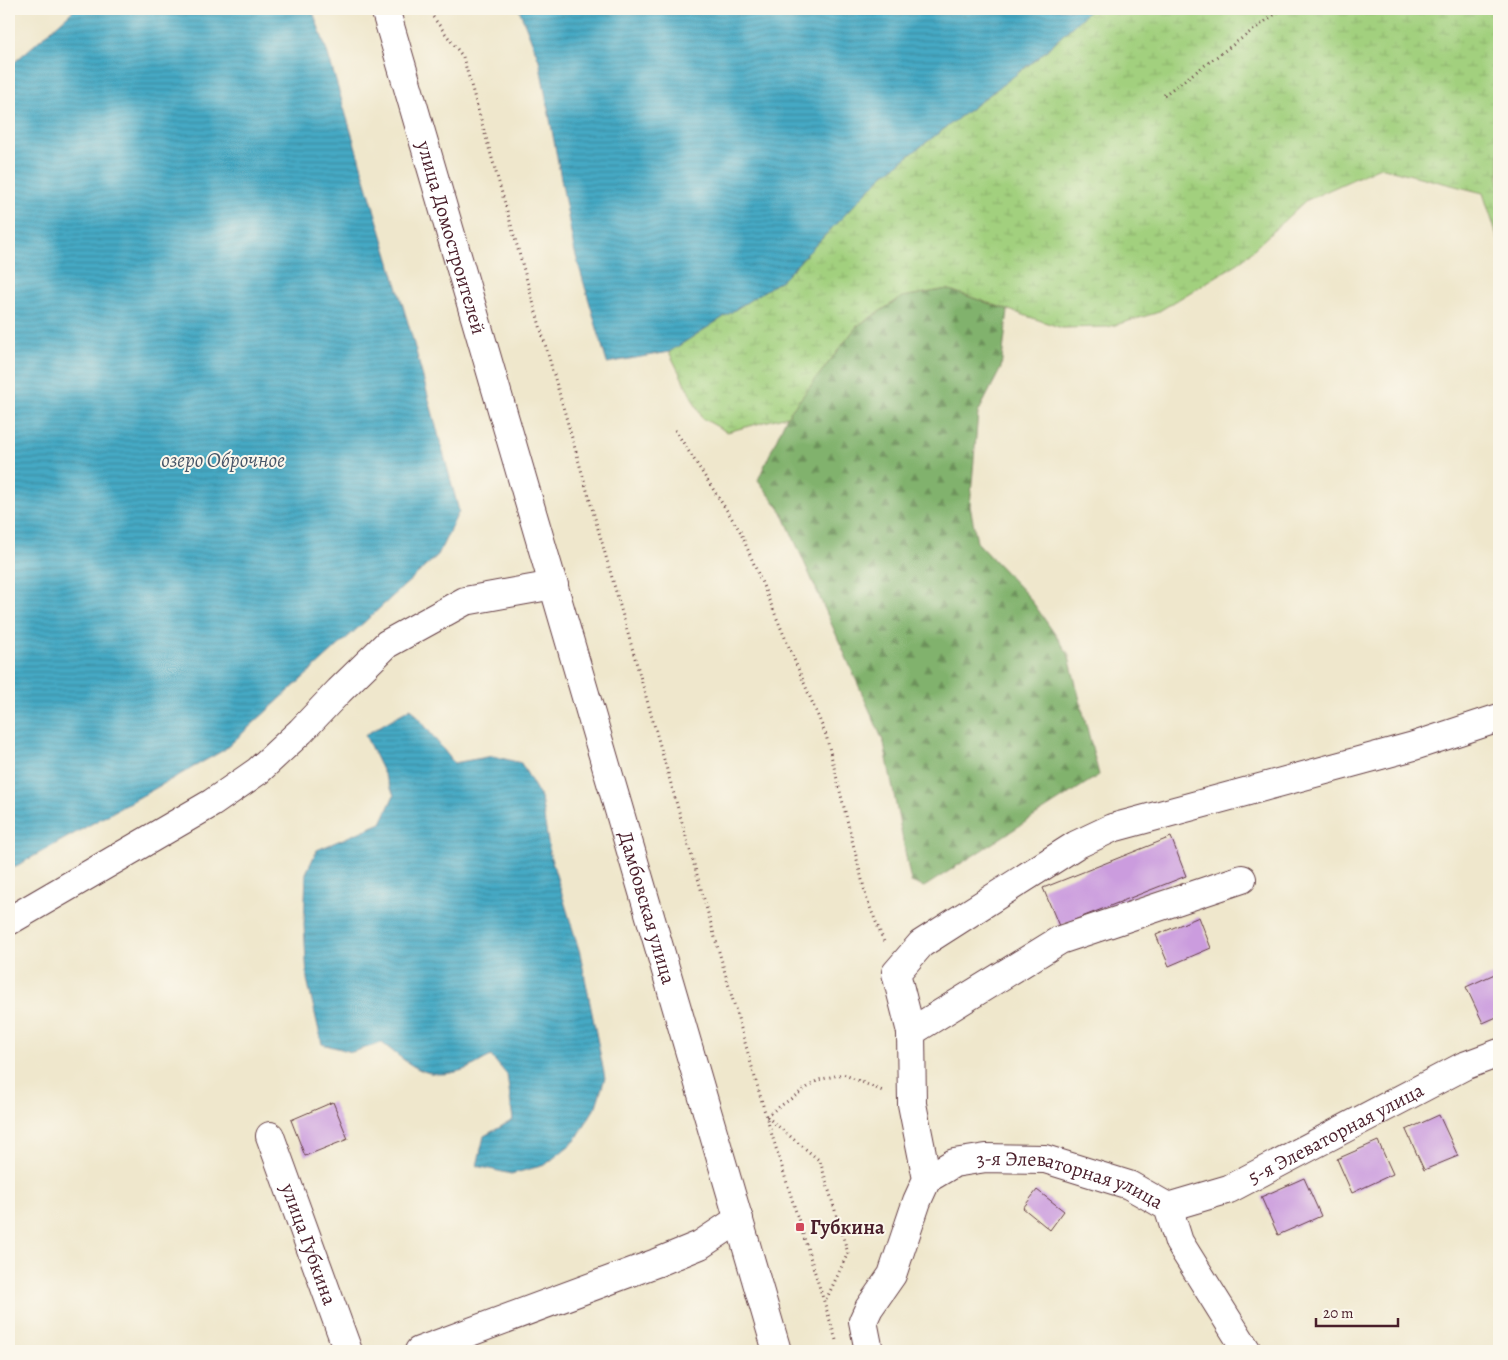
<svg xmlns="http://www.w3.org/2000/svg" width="1508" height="1360" viewBox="0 0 1508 1360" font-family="Alegreya,serif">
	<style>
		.forest { fill: url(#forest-firs); stroke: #66684c }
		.wetland { fill: url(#wetland-marsh); stroke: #767854 }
		.water { fill: url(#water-rules); stroke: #486478 }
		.building { fill: #cb9cde }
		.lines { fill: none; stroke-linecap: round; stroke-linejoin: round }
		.minor-casing { stroke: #633d43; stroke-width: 30 }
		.major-casing { stroke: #633d43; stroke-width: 30 }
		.path { stroke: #633d43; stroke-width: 3; stroke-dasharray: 1 4; stroke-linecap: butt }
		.minor { stroke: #fff; stroke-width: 28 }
		.major { stroke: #fff; stroke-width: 28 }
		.poi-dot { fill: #d1495b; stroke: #fbf7ec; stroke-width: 2 }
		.labels { text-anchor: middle; stroke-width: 4; stroke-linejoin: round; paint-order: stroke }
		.street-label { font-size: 20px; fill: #4a1f2b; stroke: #fbf7ec }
		.poi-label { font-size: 20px; font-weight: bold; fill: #4a1f2b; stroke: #fbf7ec; text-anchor: start }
		.water-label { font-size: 21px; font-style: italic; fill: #485668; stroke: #fbf7ec }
	</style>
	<defs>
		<pattern id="forest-firs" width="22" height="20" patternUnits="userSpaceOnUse" patternTransform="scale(1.25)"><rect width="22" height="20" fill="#81b26d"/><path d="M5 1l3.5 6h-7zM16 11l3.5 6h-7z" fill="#6c905a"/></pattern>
		<pattern id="wetland-marsh" width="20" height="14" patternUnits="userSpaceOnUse" patternTransform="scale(1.25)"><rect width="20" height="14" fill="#a2d07e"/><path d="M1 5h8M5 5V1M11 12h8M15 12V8" fill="none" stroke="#8db26d"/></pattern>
		<pattern id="water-rules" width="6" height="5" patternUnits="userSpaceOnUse" patternTransform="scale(1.25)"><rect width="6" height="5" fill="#45a9c4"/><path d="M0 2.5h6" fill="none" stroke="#3c899f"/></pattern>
	</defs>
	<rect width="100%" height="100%" fill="#fbf7ec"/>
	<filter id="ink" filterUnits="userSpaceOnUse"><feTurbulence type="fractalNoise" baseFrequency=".02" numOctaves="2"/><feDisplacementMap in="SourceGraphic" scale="10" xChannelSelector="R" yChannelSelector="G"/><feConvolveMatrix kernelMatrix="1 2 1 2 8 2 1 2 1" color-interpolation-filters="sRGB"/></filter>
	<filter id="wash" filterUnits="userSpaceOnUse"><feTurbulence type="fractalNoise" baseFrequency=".0096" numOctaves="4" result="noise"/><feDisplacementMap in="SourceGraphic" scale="20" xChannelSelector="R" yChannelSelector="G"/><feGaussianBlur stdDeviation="1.12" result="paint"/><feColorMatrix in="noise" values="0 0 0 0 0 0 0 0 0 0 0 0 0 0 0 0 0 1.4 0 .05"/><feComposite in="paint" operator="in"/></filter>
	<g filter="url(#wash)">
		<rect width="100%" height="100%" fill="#efe7cc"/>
		<!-- forest -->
		<path class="forest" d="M947,289L1008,310L1001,368L978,413L970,506L977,542L1029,597L1068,653L1099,775L924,887L911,882L884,743L782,512L758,480L787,416L857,326L902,297Z"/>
		<!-- wetland -->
		<path class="wetland" d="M1091,9H1499V242L1483,193L1380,167L1305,201L1240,262L1156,313L1108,327L1062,328L947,289L902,297L857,326L787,416L727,432L702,418L669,352L783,279L882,176L1039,57Z"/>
		<!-- water -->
		<path class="water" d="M75,9H312L327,51L411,333L459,511L438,555L224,750L9,870V67Z
			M519,9H1091L1039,57L882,176L783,279L669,352L607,363L574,249L539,60Z
			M411,708L454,763L493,756L521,763L541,798L550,855L580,953L605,1078L596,1106L575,1141L545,1165L511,1174L477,1166L484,1136L513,1120L507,1075L491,1056C482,1060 473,1067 463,1070C425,1082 411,1065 382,1043L352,1052L322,1044L307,979L304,925L306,873L317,850L381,823L394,795L365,735Z"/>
		<g id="blocks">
			<!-- building -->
			<path class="building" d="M1171,837L1186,876L1059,926L1043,888Z
				M1199,917L1211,948L1169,966L1156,935Z
				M1499,972V1016L1483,1023L1466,987Z
				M333,1102L348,1139L305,1156L291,1120Z
				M1439,1115L1458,1156L1424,1170L1406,1130Z
				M1378,1141L1393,1174L1352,1193L1337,1159Z
				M1304,1178L1321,1216L1278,1235L1261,1197Z
				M1037,1190L1064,1211L1050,1230L1023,1208Z"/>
		</g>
	</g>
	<g filter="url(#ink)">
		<use href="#blocks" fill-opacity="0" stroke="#633d43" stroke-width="1"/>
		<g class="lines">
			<defs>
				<g id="minor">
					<path d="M9,921L212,803L258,771L301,731L339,691L387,644L465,601L554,585"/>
					<path d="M911,1032L1060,940L1242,879"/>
					<path id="s1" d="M270,1136L348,1351"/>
					<path id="s2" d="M927,1179L954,1163L986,1158L1045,1159L1129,1185L1168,1207L1179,1242L1247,1351"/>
					<path id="s3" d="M1168,1207L1229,1189L1464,1066L1499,1053"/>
					<path d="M419,1351L656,1263L700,1245L739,1219"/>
					<path d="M869,1351L863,1321L869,1308L892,1275L917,1201L927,1179L912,1104L911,1032L896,973L921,944L1076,845L1112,828L1414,746L1499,718"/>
				</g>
				<g id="major">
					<path id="s4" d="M385,9L777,1351"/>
				</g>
			</defs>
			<!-- minor casing -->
			<use href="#minor" class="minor-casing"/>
			<!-- major casing -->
			<use href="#major" class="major-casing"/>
			<!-- path -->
			<path class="path" d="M427,9L463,57L766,1116L836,1340
				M1164,95L1282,9
				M675,430L740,531L826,735L867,900L885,944
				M766,1116L818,1080L843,1074L885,1092
				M767,1117L820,1161L848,1253L825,1302"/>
			<!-- minor -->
			<use href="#minor" class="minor"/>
			<!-- major -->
			<use href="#major" class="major"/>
		</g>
	</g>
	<!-- markers -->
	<rect class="poi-dot" x="795" y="1222" width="10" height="10" rx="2.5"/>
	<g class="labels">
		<!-- street labels -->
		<g class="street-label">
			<text dy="7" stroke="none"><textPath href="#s4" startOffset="238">улица Домостроителей</textPath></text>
			<text dy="7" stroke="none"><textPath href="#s4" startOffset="936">Дамбовская улица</textPath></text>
			<text dy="7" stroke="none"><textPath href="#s3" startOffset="184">5-я Элеваторная улица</textPath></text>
			<text dy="7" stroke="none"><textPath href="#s2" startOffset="151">3-я Элеваторная улица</textPath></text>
			<text dy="7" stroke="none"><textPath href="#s1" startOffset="115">улица Губкина</textPath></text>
		</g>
		<!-- poi labels -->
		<g class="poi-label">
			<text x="810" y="1234">Губкина</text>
		</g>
		<!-- water labels -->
		<g class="water-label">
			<text x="223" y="467">озеро Оброчное</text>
		</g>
	</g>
	<!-- margin -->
	<rect width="1508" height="1360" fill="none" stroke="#fbf7ec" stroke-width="30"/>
	<!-- scale -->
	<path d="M1316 1318v8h82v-8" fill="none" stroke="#4a1f2b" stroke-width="2.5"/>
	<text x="1323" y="1318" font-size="15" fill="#4a1f2b" stroke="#fbf7ec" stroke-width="4" paint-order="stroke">20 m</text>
</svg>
